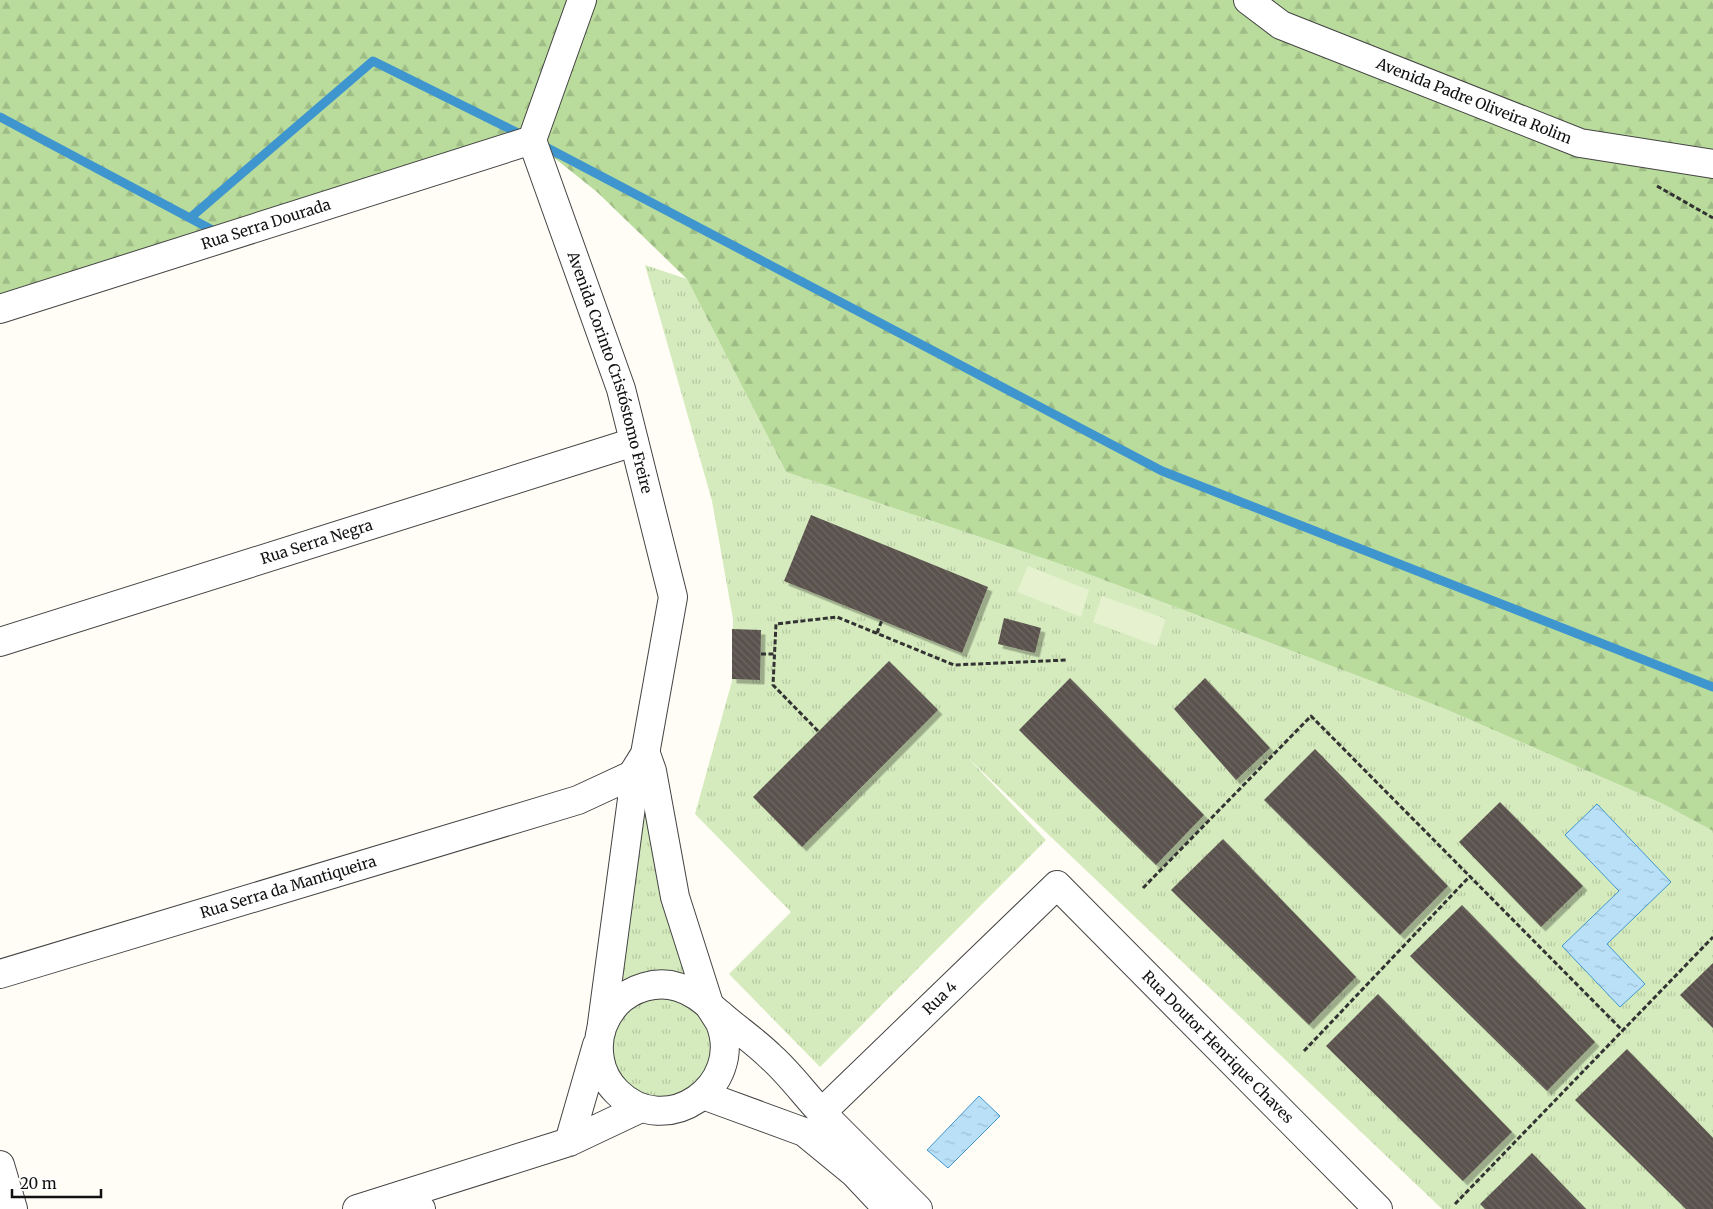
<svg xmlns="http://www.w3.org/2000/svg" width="1713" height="1209" viewBox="0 0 1713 1209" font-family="Merriweather,serif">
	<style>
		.grass { fill: url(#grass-tufts) }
		.forest { fill: url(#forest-firs) }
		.pitch { fill: #e6f2cf }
		.water { fill: url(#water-ripples); stroke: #3f96cf }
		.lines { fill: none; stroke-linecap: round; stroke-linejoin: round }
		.stream { stroke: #3f96cf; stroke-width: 9 }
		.building { fill: url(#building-back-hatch); filter: url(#shadow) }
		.minor-casing { stroke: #444; stroke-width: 30 }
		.tertiary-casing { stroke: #444; stroke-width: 30 }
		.path { stroke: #333; stroke-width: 3; stroke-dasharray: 5 2.5; stroke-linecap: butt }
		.minor { stroke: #fff; stroke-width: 28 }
		.tertiary { stroke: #fff; stroke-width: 28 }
		.labels { text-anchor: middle; stroke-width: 5; stroke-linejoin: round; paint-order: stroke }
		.street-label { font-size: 15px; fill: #111; stroke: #fff }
	</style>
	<defs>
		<pattern id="grass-tufts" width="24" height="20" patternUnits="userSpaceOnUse" patternTransform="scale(1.25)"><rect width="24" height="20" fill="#d5ebbd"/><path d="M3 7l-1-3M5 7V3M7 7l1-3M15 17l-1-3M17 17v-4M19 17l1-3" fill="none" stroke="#b6c8a1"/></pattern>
		<pattern id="forest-firs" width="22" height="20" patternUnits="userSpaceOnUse" patternTransform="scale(1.25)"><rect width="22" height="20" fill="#b9dc9c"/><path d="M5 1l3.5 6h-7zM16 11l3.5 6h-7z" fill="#9ebc85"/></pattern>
		<pattern id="water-ripples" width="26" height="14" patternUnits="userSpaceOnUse" patternTransform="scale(1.25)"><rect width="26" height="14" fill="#b9e0f7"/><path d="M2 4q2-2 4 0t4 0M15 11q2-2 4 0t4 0" fill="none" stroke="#9ebfd3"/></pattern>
		<pattern id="building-back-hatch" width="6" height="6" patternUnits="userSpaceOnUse" patternTransform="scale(1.25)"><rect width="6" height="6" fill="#5a524d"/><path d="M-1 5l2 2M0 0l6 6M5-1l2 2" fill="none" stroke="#6d6662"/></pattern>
		<filter id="shadow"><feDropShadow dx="4.5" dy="4.5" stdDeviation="0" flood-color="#0004"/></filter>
	</defs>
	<rect width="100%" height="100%" fill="#fffdf5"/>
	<!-- grass -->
	<path class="grass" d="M645,265L687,279L786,472L1072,568L1443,708L1661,803L1713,831V1209H1442L968,758L1046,840L820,1067L729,974L791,912L695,814L732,681L733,619L712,501Z
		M648,797L695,986L623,990L616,975L635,840Z
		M666,989L714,1026L709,1078L663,1105L616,1083L608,1029L617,1012Z"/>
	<!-- forest -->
	<path class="forest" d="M0,0H1713V831L1661,803L1443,708L1072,568L786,472L687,279L597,192L532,140L0,309Z"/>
	<!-- pitch -->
	<path class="pitch" d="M1028,566L1089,590L1081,617L1017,592Z
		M1102,596L1166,619L1157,646L1093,622Z"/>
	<!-- water -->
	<path class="water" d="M1597,804L1671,882L1607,944L1645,984L1620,1007L1562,946L1619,891L1565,835Z
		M979,1096L1000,1116L948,1168L927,1150Z"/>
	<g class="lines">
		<!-- stream -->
		<path class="stream" d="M0,117L218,233
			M540,144L1162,471L1713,687
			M190,218L373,61L524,136"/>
	</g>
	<!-- building -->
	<path class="building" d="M811,515L988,587L962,653L784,581Z
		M1004,618L1041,628L1035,653L998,644Z
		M732,629L761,630L760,680L732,679Z
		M889,661L938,710L802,847L753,797Z
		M1070,678L1204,815L1156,865L1019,730Z
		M1205,678L1270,748L1236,780L1174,709Z
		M1315,749L1448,886L1400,935L1264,800Z
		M1500,802L1583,886L1541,927L1459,842Z
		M1223,839L1356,977L1309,1025L1171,890Z
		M1462,905L1595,1042L1547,1091L1410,956Z
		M1713,963V1028L1680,995Z
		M1378,994L1512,1132L1463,1181L1326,1046Z
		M1627,1049L1713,1138V1209H1686L1575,1100Z
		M1532,1153L1586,1209H1485L1480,1204Z"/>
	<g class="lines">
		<defs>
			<g id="minor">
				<path id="s1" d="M582,0L532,140L621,389L673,597L645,754L632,775V799L601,1031"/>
				<path id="s2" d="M1248,0L1281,25L1580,143L1713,164"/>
				<path id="s3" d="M0,309L532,140"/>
				<path id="s4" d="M0,642L634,442"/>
				<path d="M646,754L652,771L675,897L710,1007"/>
				<path id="s5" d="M0,974L578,800L632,775L647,772"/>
				<path id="s6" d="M822,1112L1057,885L1378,1209"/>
				<path d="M0,1165L13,1209"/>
				<path d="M403,1195L421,1209"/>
			</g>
			<path id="tertiary" d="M710,1007C713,1012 717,1018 720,1023C745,1086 666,1141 617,1092C608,1083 602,1072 600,1060C596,1039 602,1020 616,1004C631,988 657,980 678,987C696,992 708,1005 722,1016C738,1030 756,1042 771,1057C790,1074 805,1095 822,1113C854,1145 886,1177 918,1209
				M703,1095L804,1132L854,1173L888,1209
				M569,1142L597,1045
				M357,1209L569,1142L641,1108"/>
		</defs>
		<!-- minor casing -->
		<use href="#minor" class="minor-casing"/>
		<!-- tertiary casing -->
		<use href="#tertiary" class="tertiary-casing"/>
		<!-- path -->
		<path class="path" d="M1657,186L1713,218
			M877,633L882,620
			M761,654H774
			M818,731L773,685L776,624L837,617L954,665L1067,660
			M1143,888L1311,716L1623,1031
			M1304,1051L1470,876
			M1455,1204L1713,937"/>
		<!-- minor -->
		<use href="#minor" class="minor"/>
		<!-- tertiary -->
		<use href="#tertiary" class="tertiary"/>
	</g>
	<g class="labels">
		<!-- street labels -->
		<g class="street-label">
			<text dy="5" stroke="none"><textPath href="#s2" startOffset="249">Avenida Padre Oliveira Rolim</textPath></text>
			<text dy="5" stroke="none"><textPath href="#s3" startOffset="279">Rua Serra Dourada</textPath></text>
			<text dy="5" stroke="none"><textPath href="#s1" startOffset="394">Avenida Corinto Cristóstomo Freire</textPath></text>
			<text dy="5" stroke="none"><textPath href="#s4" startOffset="332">Rua Serra Negra</textPath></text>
			<text dy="5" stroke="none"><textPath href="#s5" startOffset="301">Rua Serra da Mantiqueira</textPath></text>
			<text dy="5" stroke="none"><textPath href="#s6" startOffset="164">Rua 4</textPath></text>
			<text dy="5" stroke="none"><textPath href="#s6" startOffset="555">Rua Doutor Henrique Chaves</textPath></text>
		</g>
	</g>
	<!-- scale -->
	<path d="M12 1189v8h89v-8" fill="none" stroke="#111111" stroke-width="2.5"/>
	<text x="20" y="1189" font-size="15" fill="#111111" stroke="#ffffff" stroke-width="4" paint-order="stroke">20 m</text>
</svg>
